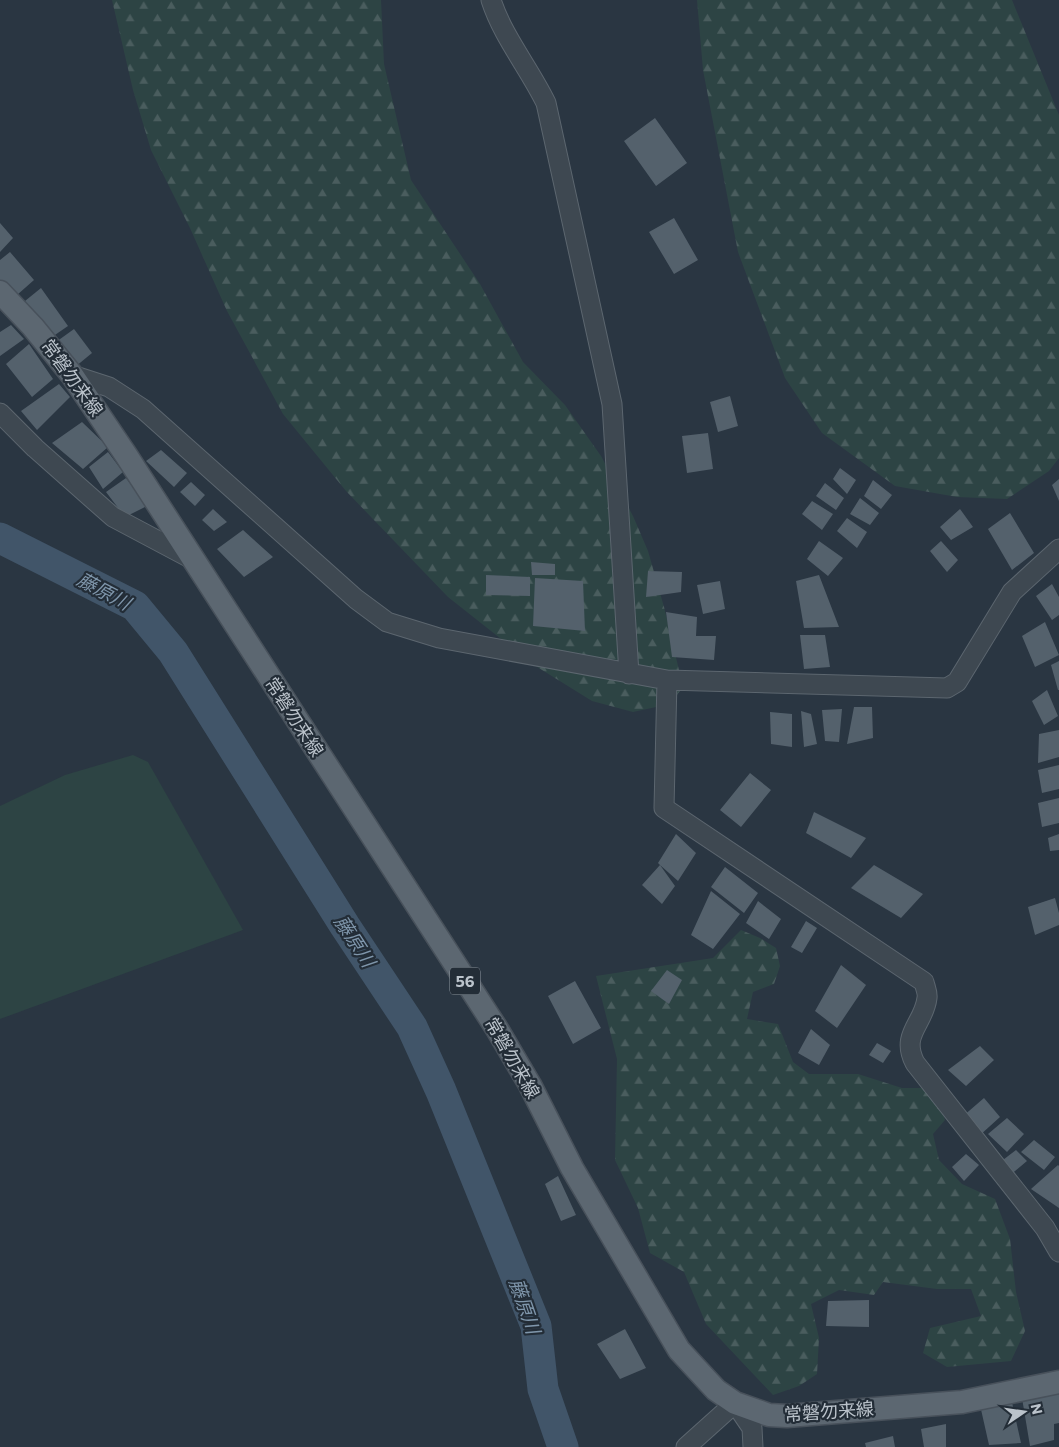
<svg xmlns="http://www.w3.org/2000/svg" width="1059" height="1447" viewBox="0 0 1059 1447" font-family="Commissioner,'Noto Sans JP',sans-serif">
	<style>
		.grass { fill: #2d4444 }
		.forest { fill: url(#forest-firs) }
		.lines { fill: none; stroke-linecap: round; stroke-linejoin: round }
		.river { stroke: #415569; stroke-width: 31 }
		.building { fill: #54616c }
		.minor-casing { stroke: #5c666f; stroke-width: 21 }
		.major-casing { stroke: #48515b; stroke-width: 25 }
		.minor { stroke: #3e4851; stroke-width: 19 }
		.major { stroke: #5c6771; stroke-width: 22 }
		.labels { text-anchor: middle; stroke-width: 4.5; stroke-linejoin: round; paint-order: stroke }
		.shield { fill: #232d37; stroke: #8d969f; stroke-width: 1 }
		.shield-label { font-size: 16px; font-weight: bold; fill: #bbc3cb }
		.street-label { font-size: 18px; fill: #bbc3cb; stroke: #232d37 }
		.water-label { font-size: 19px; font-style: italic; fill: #7f96ab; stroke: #232d37 }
	</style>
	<defs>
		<pattern id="forest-firs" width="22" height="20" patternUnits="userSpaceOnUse" patternTransform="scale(1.25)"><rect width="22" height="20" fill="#2d4444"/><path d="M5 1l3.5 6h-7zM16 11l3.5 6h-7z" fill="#4a5d5e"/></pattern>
	</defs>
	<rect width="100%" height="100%" fill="#2a3642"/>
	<!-- grass -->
	<path class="grass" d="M133,755L148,762L243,930L0,1019V806L65,775Z"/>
	<!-- forest -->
	<path class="forest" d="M112,0H381L384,64L411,180L480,284L523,362L565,405L601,456L633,516L648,551L664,607L683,687L670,704L633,712L592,701L534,665L448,597L346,491L283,414L227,311L190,228L151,150L133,90Z
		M697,0H1012L1059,115V458L1049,471L1007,499L957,497L895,486L822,433L785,378L738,252L703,70Z
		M741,930L760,938L776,948L780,966L774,984L753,992L747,1019L778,1024L793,1062L809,1074H858L902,1088H936L945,1120L933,1134L939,1160L962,1184L995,1199L1010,1239L1016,1292L1025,1331L1011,1361L947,1367L923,1353L930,1328L981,1316L971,1289H937L883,1282L874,1295L839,1290L811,1304L819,1338L817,1374L799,1386L773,1395L706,1324L684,1272L650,1253L638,1208L615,1160L617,1059L596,976L713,958Z"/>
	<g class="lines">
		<!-- river -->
		<path class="river" d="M0,538L135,606L173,652L345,926L412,1027L441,1091L536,1326L543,1389L563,1447"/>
	</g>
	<!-- building -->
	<path class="building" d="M655,118L687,163L656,186L624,141Z
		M674,218L698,260L674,274L649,232Z
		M0,223L13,238L0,252Z
		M10,252L34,280L17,295L0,280V260Z
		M41,288L68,326L52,337L25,301Z
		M11,325L24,339L0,356V332Z
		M74,329L92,353L75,367L56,342Z
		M29,344L53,379L32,397L6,364Z
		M59,384L70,397L37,430L21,411Z
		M730,396L738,426L718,432L710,402Z
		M82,422L108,447L83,469L52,443Z
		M708,433L713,469L687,473L682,436Z
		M161,450L187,473L174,487L146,461Z
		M108,452L123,472L103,489L89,467Z
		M840,468L856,480L847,494L833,479Z
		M126,478L147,506L125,517L106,492Z
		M1059,479V501L1052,485Z
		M873,480L892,495L881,509L864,496Z
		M191,482L205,495L195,506L180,492Z
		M825,483L844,498L836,510L816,496Z
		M860,498L879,513L870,525L850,514Z
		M812,501L833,514L822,530L802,514Z
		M213,509L227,522L214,531L202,520Z
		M960,509L973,527L951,540L940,527Z
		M1010,513L1034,553L1012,570L988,529Z
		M847,518L867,532L857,548L837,531Z
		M243,530L273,557L244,577L217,549Z
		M819,541L843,558L828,576L807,559Z
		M941,541L958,560L947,572L930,551Z
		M531,562L555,564V575H532Z
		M648,571L682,572L681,592L646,597Z
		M486,575L530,577V596L486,595Z
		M819,575L839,627L804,628L796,581Z
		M535,578L583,581L585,631L533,626Z
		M720,581L725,609L703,614L697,585Z
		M1052,584L1059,597V615L1052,620L1036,596Z
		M666,612L697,617L696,636H716L714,660L672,657Z
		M1045,622L1059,655L1035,667L1022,636Z
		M800,635H825L830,667L804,669Z
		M1059,661V690H1058L1051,665Z
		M1047,690L1058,716L1044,725L1032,701Z
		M854,707H872L873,738L847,744Z
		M842,709L839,742L825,741L822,710Z
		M801,711L811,714L817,744L804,747Z
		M770,712L792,714V747L771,744Z
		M1059,730V757L1038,763L1039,734Z
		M1059,765V789L1042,793L1038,770Z
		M750,773L771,790L741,827L720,810Z
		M1059,798V823L1042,827L1038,803Z
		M814,812L866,838L851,858L806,833Z
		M676,834L696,853L678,881L660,865L675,886L662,904L642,885L660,865L658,863Z
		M1059,834V850L1050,851L1048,838Z
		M874,865L923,894L901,918L851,888Z
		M725,867L758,893L744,913L711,887Z
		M711,891L740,914L713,949L691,935Z
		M1055,898L1059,913V925L1035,935L1028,907Z
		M758,901L781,919L769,939L746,923Z
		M806,921L817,928L802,953L791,947Z
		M841,965L866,985L837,1028L815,1011Z
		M667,970L682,980L669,1004L651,991Z
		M575,981L601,1028L573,1044L548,996Z
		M811,1029L830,1045L819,1065L798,1053Z
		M877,1043L891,1051L883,1063L869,1055Z
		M980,1046L994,1060L966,1086L948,1070Z
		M984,1098L1000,1117L979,1136L962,1117Z
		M1007,1118L1024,1134L1007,1152L988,1134Z
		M1034,1140L1055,1157L1044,1170L1021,1152Z
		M1016,1150L1027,1161L1009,1176L999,1163Z
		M966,1154L979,1165L964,1181L952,1167Z
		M1058,1165L1059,1166V1208L1031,1189Z
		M558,1176L576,1215L561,1221L545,1184Z
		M869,1300V1327L826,1326L828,1301Z
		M625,1329L646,1368L620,1379L597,1344Z
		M1059,1393V1423L1054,1424V1440L1030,1446L1022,1398Z
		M1011,1398L1021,1443L989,1445L980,1405Z
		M946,1424V1447H924L921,1429Z
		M893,1436L895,1447H866L865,1443Z"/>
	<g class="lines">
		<defs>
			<path id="minor" d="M491,0C503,37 529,68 546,103L612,404L629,674
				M72,375L109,387L143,409L356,599L387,622L439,638L667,680L947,688L957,682L1012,592L1059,549
				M0,413L35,448L113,517L194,560
				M667,680L664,808L924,982C925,987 928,993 927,998C924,1024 900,1034 915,1063L1045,1228L1059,1252
				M686,1447L735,1403L752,1428L753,1447"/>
			<path id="major" d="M0,292L33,327L72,375L126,455L497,1029L530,1085L572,1168L679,1350L716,1390L735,1403L769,1415L787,1416L962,1402L1059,1382"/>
		</defs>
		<!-- minor casing -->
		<use href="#minor" class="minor-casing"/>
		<!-- major casing -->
		<use href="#major" class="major-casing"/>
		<!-- minor -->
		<use href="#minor" class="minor"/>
		<!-- major -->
		<use href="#major" class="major"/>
	</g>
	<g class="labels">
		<!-- shield labels -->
		<rect class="shield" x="450" y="967.5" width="30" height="27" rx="4"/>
		<g class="shield-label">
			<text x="465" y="987">56</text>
		</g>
		<!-- street labels -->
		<g class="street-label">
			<text transform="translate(72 378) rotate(54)" y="6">常磐勿来線</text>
			<text transform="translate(294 717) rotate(57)" y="6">常磐勿来線</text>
			<text transform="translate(512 1058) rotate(60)" y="6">常磐勿来線</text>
			<text transform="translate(829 1412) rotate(-4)" y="6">常磐勿来線</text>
		</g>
		<!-- water labels -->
		<g class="water-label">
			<text transform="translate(104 591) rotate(28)" y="7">藤原川</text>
			<text transform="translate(355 941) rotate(57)" y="7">藤原川</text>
			<text transform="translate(525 1306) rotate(71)" y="7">藤原川</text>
		</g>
	</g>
	<!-- north arrow -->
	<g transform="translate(1024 1412) rotate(77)" stroke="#232d37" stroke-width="4" paint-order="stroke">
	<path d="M0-4L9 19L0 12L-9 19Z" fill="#bbc3cb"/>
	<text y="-8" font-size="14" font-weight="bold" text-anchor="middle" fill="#bbc3cb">N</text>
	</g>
</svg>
